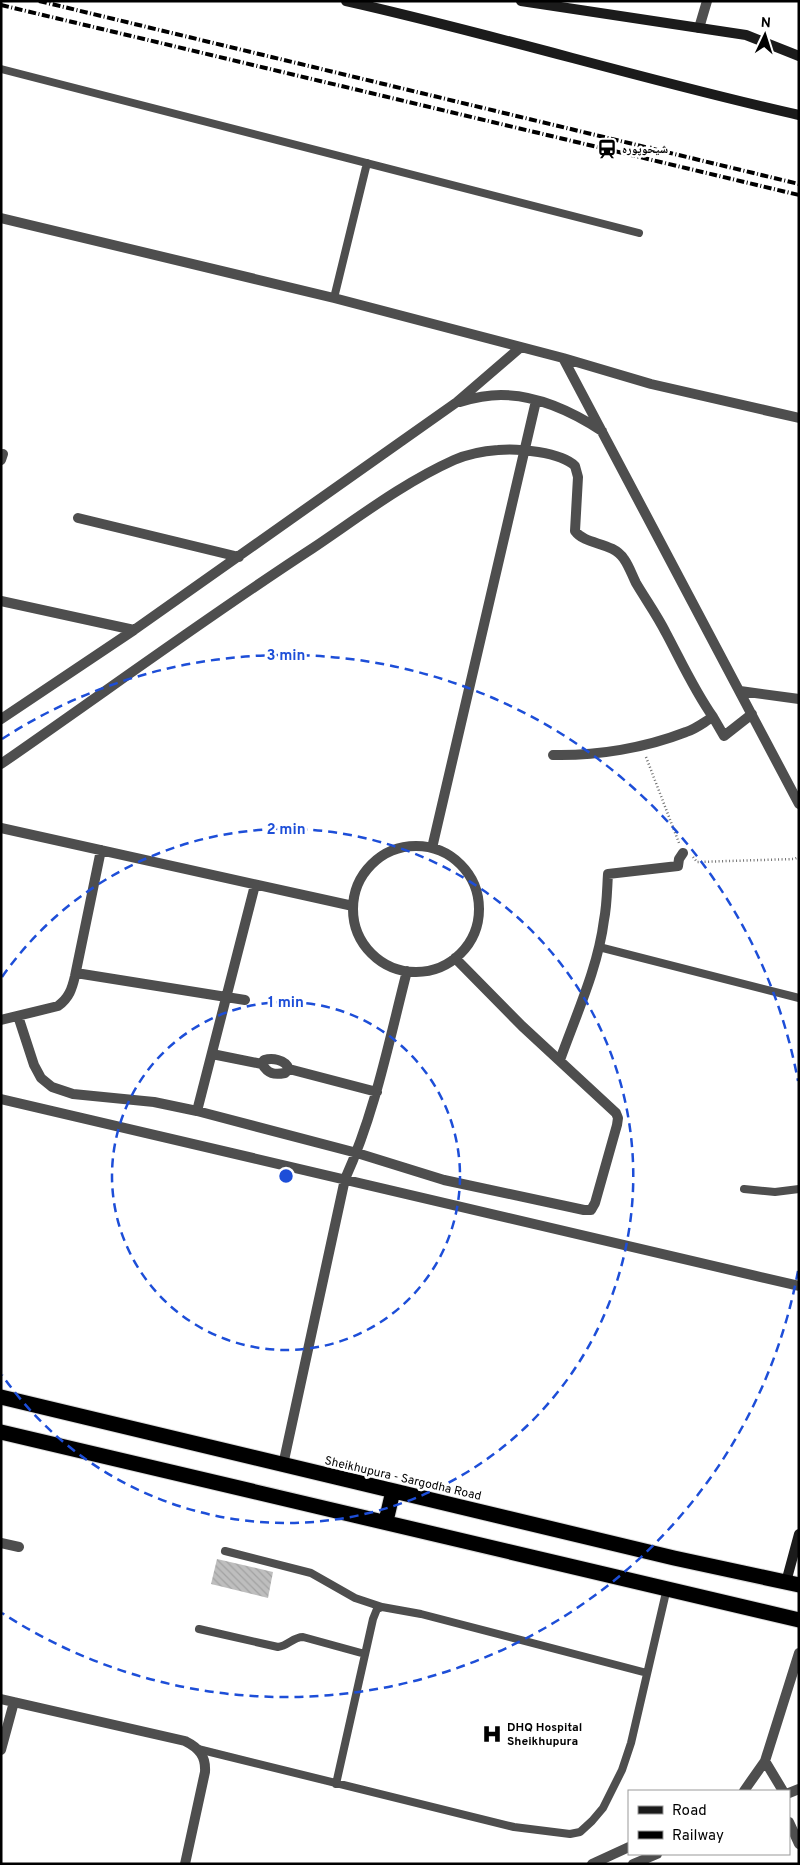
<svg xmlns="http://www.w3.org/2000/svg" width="800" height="1865" viewBox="0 0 800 1865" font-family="Overpass,'Noto Naskh Arabic',sans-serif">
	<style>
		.building { fill: url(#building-back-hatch) }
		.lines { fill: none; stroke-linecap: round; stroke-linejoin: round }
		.highway-casing { stroke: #dbdbdb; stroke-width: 17 }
		.path { stroke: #707070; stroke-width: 2.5; stroke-dasharray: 1 2.5; stroke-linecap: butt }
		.lane { stroke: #4e4e4e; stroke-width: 8 }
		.street { stroke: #4e4e4e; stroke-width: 10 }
		.secondary { stroke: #1b1b1b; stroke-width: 10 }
		.highway { stroke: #000; stroke-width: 15 }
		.rail { stroke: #000; stroke-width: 4; stroke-dasharray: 8 2.5 1 2.5; stroke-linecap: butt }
		.ring { fill: none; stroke: #1d4ed8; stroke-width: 2.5; stroke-dasharray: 9 6 }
		.labels { text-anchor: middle; stroke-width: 5; stroke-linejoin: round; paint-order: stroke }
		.poi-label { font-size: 12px; font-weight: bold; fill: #000; stroke: #fff; text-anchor: start }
		.street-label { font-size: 12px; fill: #000; stroke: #fff }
		.centre { fill: #1d4ed8; stroke: #fff; stroke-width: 2.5 }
		.ring-label { font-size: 15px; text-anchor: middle; font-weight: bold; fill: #1d4ed8; stroke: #fff; stroke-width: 5; stroke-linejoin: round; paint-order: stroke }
	</style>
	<defs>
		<pattern id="building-back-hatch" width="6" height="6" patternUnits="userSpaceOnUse" patternTransform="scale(1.25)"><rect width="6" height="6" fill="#bebebe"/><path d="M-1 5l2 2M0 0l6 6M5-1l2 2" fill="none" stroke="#a2a2a2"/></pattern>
	</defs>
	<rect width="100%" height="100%" fill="#fff"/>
	<!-- building -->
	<path class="building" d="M217,1559L273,1572L268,1598L211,1584Z"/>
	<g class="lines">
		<defs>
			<path id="highway" d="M1,1397L674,1558L799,1585
				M1,1432L799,1620
				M386,1521L393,1491"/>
		</defs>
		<!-- highway casing -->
		<use href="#highway" class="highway-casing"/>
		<!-- path -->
		<path class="path" d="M646,757L679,843
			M693,857L697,862L794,859L799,857"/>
		<!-- lane -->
		<path class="lane" d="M1,69L639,233
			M334,298L367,163
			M599,947L799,998
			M744,1189L775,1192L799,1189
			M225,1551L311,1573L355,1598L382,1607
			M199,1629L278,1647C288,1646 293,1637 303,1637L365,1654
			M198,1749L514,1827L570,1834L580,1832L592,1821L603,1808L622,1770L631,1743L667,1588
			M336,1784L373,1619L377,1609L382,1607L421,1614L647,1673"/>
		<!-- street -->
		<path class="street" d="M699,28L707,1
			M1,218L334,298L563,358L651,384L799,418
			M563,358L799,804
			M460,402C473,398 487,395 501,395C537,395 573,412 602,431
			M1,460L3,454
			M78,518L239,557
			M1,601L134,630
			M740,691L799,699
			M1,719L134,630L457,402L521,347
			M553,755C597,756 645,748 686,732C696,729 704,722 713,717L724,736L752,714
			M1,764C105,692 207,617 313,548C359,517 403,483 454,460C468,454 483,451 498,450C517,448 561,452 575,466L578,477L575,531C586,546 612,541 624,559C629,566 632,575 636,583C646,600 657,615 666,633C681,661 694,690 713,717
			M1,828L353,906
			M353 909a63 63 0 1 1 126 0a63 63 0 1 1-126 0Z
			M432,848L536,401
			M76,973L245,1000
			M18,1016L34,1065L41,1078L52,1087L73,1094L154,1102L197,1111L357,1153L444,1180L584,1210H591L595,1203L617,1125L618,1118L616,1113L522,1026L455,958
			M1,1020L58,1006C69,998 72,989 75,976L101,850
			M212,1054L262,1064C268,1074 274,1075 285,1073L289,1069
			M560,1060C576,1015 598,968 604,920C607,905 607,889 608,874L678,866L679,859L683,853
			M262,1064L264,1060C272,1058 285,1059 289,1069L377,1092
			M1,1099L799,1286
			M197,1111L255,885
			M283,1465L345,1179C375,1113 389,1041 407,971
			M1,1543L19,1547
			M1,1699L185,1741C199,1748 206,1756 205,1772L185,1864
			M1,1750L14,1702
			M765,1761L783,1791
			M744,1791L765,1761L799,1653
			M789,1793L799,1789
			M789,1822L799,1844
			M592,1864L629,1847
			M633,1864L657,1854"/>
		<!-- secondary -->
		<path class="secondary" d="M346,1C498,35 647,81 799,115
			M521,1L746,35L799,56
			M786,1582L799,1534"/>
		<!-- highway -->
		<use href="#highway" class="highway"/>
		<!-- rail -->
		<path class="rail" d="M39,1L799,184
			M1,5L799,195"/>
	</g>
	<!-- distance rings -->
	<g class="ring">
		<circle cx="286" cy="1176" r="174"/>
		<path d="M2 977A347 347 0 1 1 2 1375"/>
		<path d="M798 1271A521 521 0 0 1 2 1613M2 739A521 521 0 0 1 798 1081"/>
	</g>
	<!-- icons -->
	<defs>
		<symbol id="station-bare" viewBox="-9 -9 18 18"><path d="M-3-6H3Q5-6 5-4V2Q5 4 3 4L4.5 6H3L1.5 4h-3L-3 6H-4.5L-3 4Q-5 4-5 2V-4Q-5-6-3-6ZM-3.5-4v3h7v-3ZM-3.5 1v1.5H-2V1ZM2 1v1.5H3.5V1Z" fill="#000" stroke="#fff" stroke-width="2.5" paint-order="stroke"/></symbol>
		<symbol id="hospital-bare" viewBox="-9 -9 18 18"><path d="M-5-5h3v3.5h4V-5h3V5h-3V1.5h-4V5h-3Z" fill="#000" stroke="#fff" stroke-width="2.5" paint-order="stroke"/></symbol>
	</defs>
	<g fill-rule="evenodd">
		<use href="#station-bare" x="593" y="135" width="28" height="28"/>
		<use href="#hospital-bare" x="478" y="1720" width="28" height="28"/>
	</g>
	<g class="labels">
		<!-- poi labels -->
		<g class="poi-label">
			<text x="622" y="153">شیخوپورہ</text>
			<text x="507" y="1731">DHQ Hospital<tspan x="507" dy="14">Sheikhupura</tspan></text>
		</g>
		<!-- street labels -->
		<g class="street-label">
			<text transform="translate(403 1478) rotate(13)" y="4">Sheikhupura - Sargodha Road</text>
		</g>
	</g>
	<circle cx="286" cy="1176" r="8" class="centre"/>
	<g class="ring-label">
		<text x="286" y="660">3 min</text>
		<text x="286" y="834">2 min</text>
		<text x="286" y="1007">1 min</text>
	</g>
	<!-- border -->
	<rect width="800" height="1865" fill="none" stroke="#000000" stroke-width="5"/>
	<!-- legend -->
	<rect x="628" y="1790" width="162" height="65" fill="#ffffff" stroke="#999999"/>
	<rect x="638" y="1806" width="25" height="8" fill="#1b1b1b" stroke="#999999"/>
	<text x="672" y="1815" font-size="15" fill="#000000">Road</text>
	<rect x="638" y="1831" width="25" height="8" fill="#000000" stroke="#999999"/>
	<text x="672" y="1840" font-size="15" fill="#000000">Railway</text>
	<!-- north arrow -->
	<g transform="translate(765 35) rotate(4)" stroke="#ffffff" stroke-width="4" paint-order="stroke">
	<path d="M0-4L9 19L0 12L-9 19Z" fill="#000000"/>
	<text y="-8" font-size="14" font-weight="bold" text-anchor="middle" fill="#000000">N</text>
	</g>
</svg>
